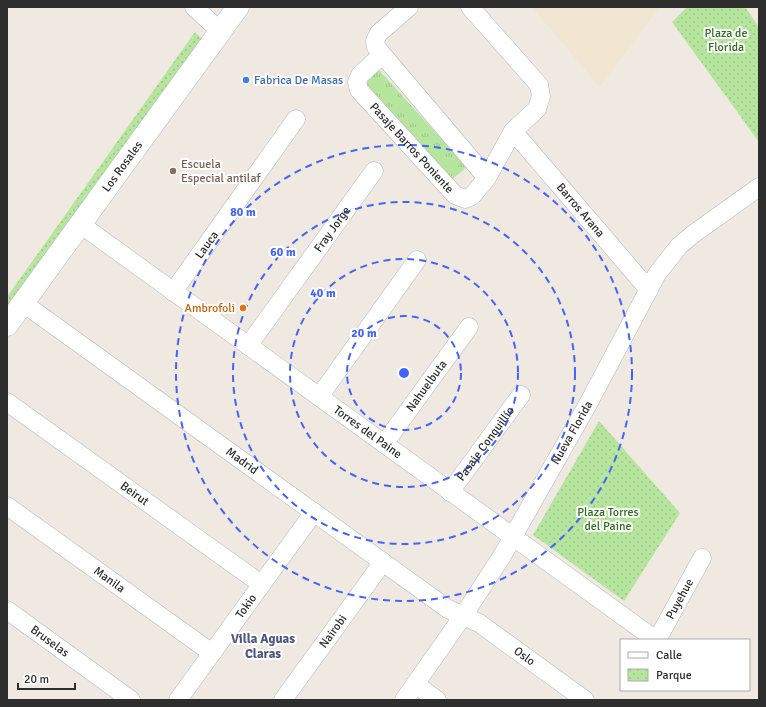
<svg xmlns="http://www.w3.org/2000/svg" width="766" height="707" viewBox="0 0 766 707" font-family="Signika,sans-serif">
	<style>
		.education { fill: #f0e6d1 }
		.grass { fill: url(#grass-tufts) }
		.park { fill: url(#park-dots) }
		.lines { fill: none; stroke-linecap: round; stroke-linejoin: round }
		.street-casing { stroke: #b4b7c1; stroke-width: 19 }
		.secondary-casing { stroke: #b4b7c1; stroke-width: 23 }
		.street { stroke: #fff; stroke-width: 18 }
		.secondary { stroke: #fff; stroke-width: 22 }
		.ring { fill: none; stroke: #4264fb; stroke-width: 2; stroke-dasharray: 7 5 }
		.shop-dot { fill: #3f7fe0; stroke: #fff; stroke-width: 1.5 }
		.education-dot { fill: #8d6e63; stroke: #fff; stroke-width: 1.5 }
		.food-dot { fill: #e8710a; stroke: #fff; stroke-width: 1.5 }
		.labels { text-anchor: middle; stroke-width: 4; stroke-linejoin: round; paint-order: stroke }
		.park-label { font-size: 12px; fill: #2c6e1b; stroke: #fff }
		.shop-label { font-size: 12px; fill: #366cbe; stroke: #fff; text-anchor: start }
		.street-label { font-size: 12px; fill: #2e2e2e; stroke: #fff }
		.education-label { font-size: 12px; fill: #785e54; stroke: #fff; text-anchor: start }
		.food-label { font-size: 12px; fill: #c56008; stroke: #fff; text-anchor: end }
		.neighbourhood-label { font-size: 13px; font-weight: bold; fill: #4d5680; stroke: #fff }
		.centre { fill: #4264fb; stroke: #fff; stroke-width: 2 }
		.ring-label { font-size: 12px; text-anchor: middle; font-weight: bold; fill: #4264fb; stroke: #fff; stroke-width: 4; stroke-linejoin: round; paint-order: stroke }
	</style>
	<defs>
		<pattern id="grass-tufts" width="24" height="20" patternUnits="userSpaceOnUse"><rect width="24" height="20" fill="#b6e59e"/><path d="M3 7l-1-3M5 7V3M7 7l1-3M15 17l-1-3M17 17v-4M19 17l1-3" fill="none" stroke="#9dc588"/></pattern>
		<pattern id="park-dots" width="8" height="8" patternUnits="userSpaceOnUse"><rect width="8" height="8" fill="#b6e59e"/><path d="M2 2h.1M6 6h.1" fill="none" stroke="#9dc588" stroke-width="1.8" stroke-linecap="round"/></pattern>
	</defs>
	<rect width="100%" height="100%" fill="#efe9e1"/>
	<!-- education -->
	<path class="education" d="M532,7H660L600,87Z"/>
	<!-- grass -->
	<path class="grass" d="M378,69L467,167L450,181L361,84Z"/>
	<!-- park -->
	<path class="park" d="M687,7H745L759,27V142L672,22Z
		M195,32L205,42L7,314V297Z
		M599,421L680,513L624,601L533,535Z"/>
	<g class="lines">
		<defs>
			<g id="street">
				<path d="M194,7L220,31"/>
				<path d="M409,7L379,33L375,41L376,47L487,178"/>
				<path id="s1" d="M382,55L360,75L357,82L359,90L455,195L465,199L472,196L487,178L513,131L537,109L541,96L539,85L470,7"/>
				<path id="s2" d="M513,131L649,290"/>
				<path id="s3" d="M80,224L656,640"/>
				<path id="s4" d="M173,292L296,119"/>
				<path id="s5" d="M23,303L448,609L479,623L585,700"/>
				<path id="s6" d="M248,346L374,171"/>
				<path d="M319,397L417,260"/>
				<path id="s7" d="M7,402L261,584"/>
				<path id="s8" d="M384,444L469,327"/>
				<path id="s9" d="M450,492L521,395"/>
				<path id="s10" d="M7,506L212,653"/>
				<path id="s11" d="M7,610L131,700"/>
				<path id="s12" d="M657,640L702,558"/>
				<path d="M415,684L437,700"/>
				<path id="s13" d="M178,700L314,512"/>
				<path id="s14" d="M283,700L383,562"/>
				<path id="s15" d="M404,700L463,616L502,556L588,404L657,274L679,246L692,235L759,187"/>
			</g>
			<g id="secondary">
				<path id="s16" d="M7,325L238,7"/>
			</g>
		</defs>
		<!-- street casing -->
		<use href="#street" class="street-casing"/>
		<!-- secondary casing -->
		<use href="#secondary" class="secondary-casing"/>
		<!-- street -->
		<use href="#street" class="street"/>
		<!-- secondary -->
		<use href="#secondary" class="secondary"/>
	</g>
	<!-- distance rings -->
	<g class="ring">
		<circle cx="404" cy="373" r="57"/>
		<circle cx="404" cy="373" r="114"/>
		<circle cx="404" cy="373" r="171"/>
		<circle cx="404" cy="373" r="228"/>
	</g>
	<!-- markers -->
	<circle class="shop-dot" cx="246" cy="80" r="4"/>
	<circle class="education-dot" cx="173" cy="171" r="4"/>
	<circle class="food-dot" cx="243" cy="308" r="4"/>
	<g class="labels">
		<!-- park labels -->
		<g class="park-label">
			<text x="726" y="37">Plaza de<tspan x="726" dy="14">Florida</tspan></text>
			<text x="608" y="516">Plaza Torres<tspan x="608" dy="14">del Paine</tspan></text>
		</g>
		<!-- shop labels -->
		<g class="shop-label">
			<text x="254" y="84">Fabrica De Masas</text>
		</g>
		<!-- street labels -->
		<g class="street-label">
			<text dy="4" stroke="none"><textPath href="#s1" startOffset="124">Pasaje Barros Poniente</textPath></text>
			<text dy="4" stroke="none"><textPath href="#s16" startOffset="196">Los Rosales</textPath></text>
			<text dy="4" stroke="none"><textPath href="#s2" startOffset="104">Barros Arana</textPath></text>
			<text dy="4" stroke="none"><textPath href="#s6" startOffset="144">Fray Jorge</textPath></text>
			<text dy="4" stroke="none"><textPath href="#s4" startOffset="58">Lauca</textPath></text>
			<text dy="4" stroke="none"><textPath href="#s8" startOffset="72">Nahuelbuta</textPath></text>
			<text dy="4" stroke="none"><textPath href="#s3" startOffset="355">Torres del Paine</textPath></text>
			<text dy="4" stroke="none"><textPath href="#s15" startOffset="316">Nueva Florida</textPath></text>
			<text dy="4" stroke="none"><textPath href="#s9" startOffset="60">Pasaje Conguillío</textPath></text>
			<text dy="4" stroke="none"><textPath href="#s5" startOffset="270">Madrid</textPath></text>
			<text dy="4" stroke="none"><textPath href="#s7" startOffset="157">Beirut</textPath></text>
			<text dy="4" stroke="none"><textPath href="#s10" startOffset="126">Manila</textPath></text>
			<text dy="4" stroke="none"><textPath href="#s12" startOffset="47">Puyehue</textPath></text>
			<text dy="4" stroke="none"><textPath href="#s13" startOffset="116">Tokio</textPath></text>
			<text dy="4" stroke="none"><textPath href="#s14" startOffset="85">Nairobi</textPath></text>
			<text dy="4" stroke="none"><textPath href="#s11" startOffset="53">Bruselas</textPath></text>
			<text dy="4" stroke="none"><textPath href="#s5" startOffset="614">Oslo</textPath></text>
		</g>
		<!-- education labels -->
		<g class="education-label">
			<text x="181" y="168">Escuela<tspan x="181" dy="14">Especial antilaf</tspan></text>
		</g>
		<!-- food labels -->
		<g class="food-label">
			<text x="235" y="312">Ambrofoli</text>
		</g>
		<!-- neighbourhood labels -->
		<g class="neighbourhood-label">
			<text x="263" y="643">Villa Aguas<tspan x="263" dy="15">Claras</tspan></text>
		</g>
	</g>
	<circle cx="404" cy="373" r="6" class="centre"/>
	<g class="ring-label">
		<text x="243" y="216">80 m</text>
		<text x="283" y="256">60 m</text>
		<text x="323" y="297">40 m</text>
		<text x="364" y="337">20 m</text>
	</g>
	<!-- border -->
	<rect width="766" height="707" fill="none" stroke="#2e2e2e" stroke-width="16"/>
	<!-- legend -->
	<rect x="620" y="639" width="130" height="52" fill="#ffffff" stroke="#ababab"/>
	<rect x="628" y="652" width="20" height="6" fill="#ffffff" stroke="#ababab"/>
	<text x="656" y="659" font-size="12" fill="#2e2e2e">Calle</text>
	<rect x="628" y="669" width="20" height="12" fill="url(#park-dots)" stroke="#ababab"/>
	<text x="656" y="679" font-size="12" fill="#2e2e2e">Parque</text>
	<!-- scale -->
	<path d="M18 683v6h57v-6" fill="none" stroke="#2e2e2e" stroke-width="2"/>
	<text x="24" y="683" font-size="12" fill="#2e2e2e" stroke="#ffffff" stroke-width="3" paint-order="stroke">20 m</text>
</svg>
